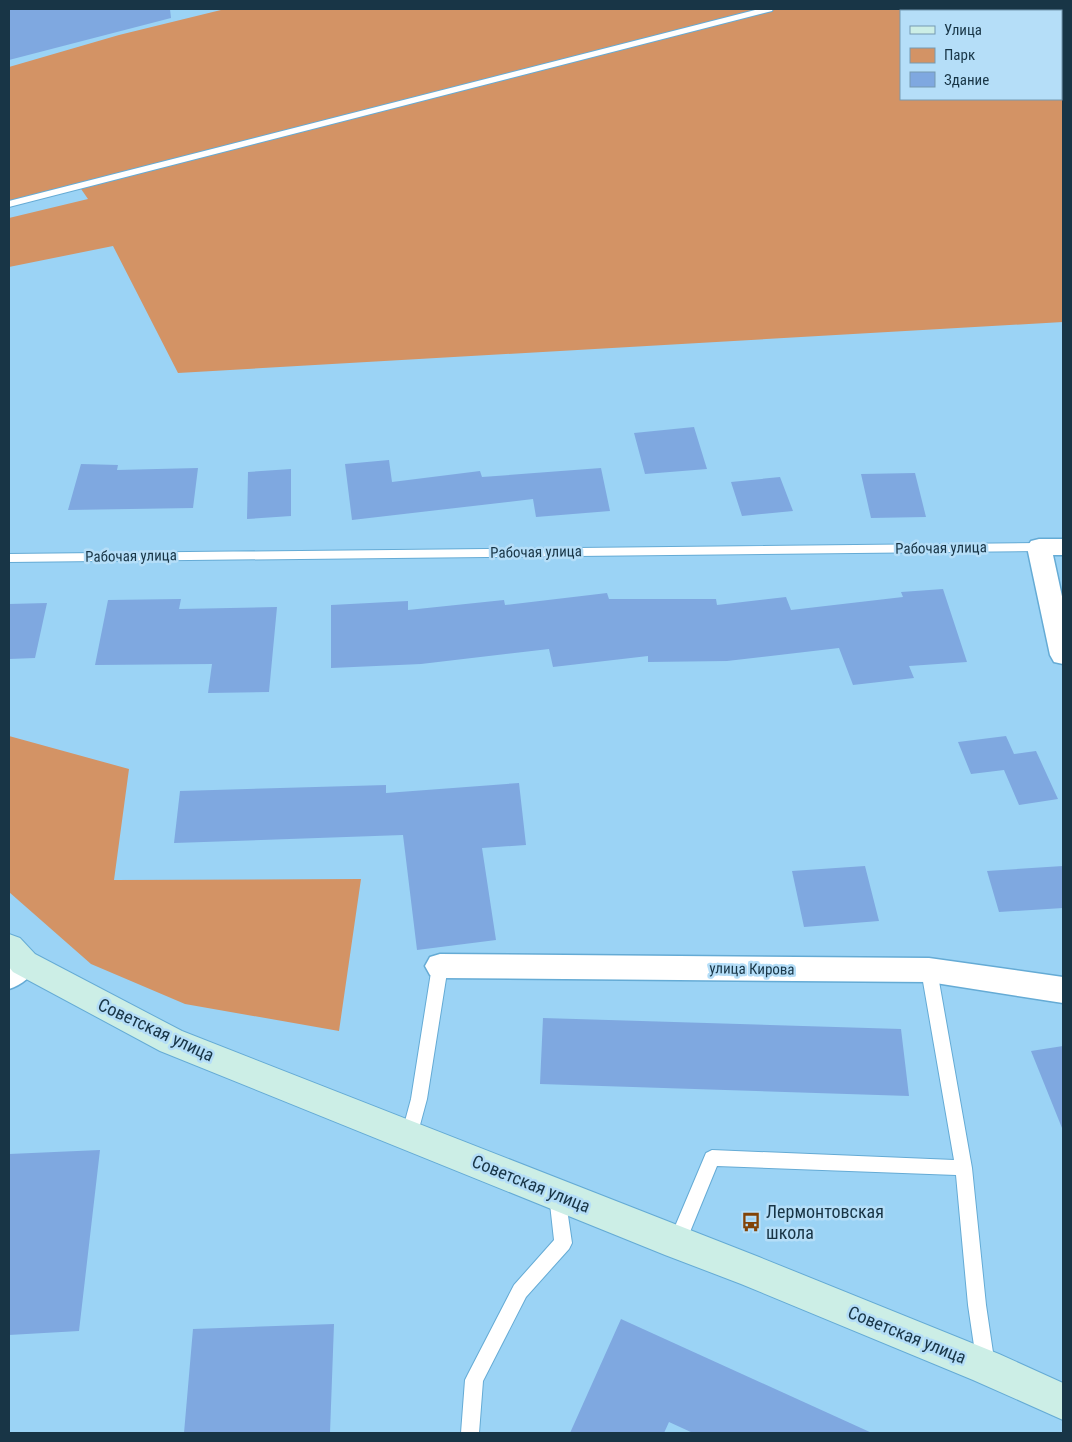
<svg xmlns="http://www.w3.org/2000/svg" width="1072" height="1442" viewBox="0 0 1072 1442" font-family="'Roboto Condensed',sans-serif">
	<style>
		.green { fill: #d39365; fill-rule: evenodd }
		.building { fill: #7fa8e0 }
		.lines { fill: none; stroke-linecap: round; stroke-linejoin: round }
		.service-casing { stroke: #65abd5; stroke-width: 2 }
		.minor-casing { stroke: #65abd5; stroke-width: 3 }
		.secondary-casing { stroke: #65abd5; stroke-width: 2 }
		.service { fill: #fff; fill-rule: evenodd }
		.minor { fill: #fff; fill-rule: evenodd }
		.secondary { fill: #cceee6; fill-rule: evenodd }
		.labels { text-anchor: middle; stroke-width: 5; stroke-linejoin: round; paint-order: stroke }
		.street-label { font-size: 15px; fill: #183546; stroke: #b5def8 }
		.near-street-label { font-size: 18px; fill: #183546; stroke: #b5def8 }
		.near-poi-label { font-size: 18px; fill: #183546; stroke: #b5def8; text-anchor: start }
	</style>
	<rect width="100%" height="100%" fill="#9bd3f5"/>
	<!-- green -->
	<path class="green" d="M225,9H1063V322L178,373L113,246L9,267V218L88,199L79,186L9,204V67L119,35ZM901,11H1061V99H901Z
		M9,736L129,769L114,880L361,879L339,1031L185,1004L91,964L9,892Z"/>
	<!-- building -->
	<path class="building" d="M9,9H170L171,18L9,60Z
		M694,427L707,469L645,474L634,433Z
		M389,460L392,482L480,471L482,477L601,468L610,511L536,517L533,499L352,520L345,464Z
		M81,464L118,465L117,470L198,468L193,508L68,510Z
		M291,469V516L247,519L248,472Z
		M915,473L926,517L871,518L861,474Z
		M780,477L793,511L742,516L731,482Z
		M943,589L967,662L909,666L914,678L853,685L839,648L727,661L648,662V656L553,667L549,649L421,664L331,668V605L408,601V610L504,600L505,605L607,593L609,599H716L717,605L786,597L791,610L903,597L901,592Z
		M181,599L179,609L277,607L269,692L208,693L212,664L95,665L108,600Z
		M47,603L35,658L9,659V604Z
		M1006,736L1014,754L1036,751L1058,799L1019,805L1004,770L971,774L958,742Z
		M519,783L526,845L482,848L496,940L417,950L403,835L174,843L180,791L386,785V793Z
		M865,866L879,921L804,927L792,871Z
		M1063,866V908L999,912L987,871Z
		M543,1018L901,1029L909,1096L540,1084Z
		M1063,1046V1128H1062L1031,1051Z
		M100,1150L79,1331L9,1335V1154Z
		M621,1319L872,1433H693L669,1422L664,1433H570Z
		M334,1324L330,1433H184L193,1329Z"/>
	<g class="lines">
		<defs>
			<path id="service" d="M759,9H773L772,11L9,207V201Z
				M1039,543L1045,547L1039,551L9,562V554Z
				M440,959L445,961L448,966L427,1099L417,1136L415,1141L409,1144L403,1141L401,1136L411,1099L432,966L435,961Z
				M929,963L934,965L937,970L972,1168L986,1305L995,1366L992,1372L986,1375L980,1372L977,1366L968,1305L956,1175L717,1166L683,1249L677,1251L671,1249L668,1243L706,1153L712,1150L954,1160L921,970L924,965Z
				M557,1187L563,1189L565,1195L572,1243L569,1249L526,1297L483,1381L479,1433H461L465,1380L468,1374L514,1285L554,1240L549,1195L551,1189Z"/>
			<path id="minor" d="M1039,539H1063V555H1053L1063,601V664L1054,662L1050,655L1027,547L1031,541Z
				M24,951L34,954L39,963C32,976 22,985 9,989V959L14,954Z
				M440,954L929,958L1063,977V1003L929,982L440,978L430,975L425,966L430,957Z"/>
			<path id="secondary" d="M9,934L20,938L35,954L182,1031L759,1257L999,1354L1063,1383V1420L973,1380L741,1284L665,1255L160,1051L13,972L9,967Z"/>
		</defs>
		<!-- service casing -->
		<use href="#service" class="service-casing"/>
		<!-- minor casing -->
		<use href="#minor" class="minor-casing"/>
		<!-- secondary casing -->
		<use href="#secondary" class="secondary-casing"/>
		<!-- service -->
		<use href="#service" class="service"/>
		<!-- minor -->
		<use href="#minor" class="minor"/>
		<!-- secondary -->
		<use href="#secondary" class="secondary"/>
	</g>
	<!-- icons -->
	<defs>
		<symbol id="bus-bare" viewBox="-9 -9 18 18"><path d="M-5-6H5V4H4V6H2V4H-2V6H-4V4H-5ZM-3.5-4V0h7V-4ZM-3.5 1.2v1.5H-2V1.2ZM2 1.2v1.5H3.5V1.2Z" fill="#824306" stroke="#b5def8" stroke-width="2.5" paint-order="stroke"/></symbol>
	</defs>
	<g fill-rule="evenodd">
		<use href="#bus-bare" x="737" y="1208" width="28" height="28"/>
	</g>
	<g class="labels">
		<!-- street labels -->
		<g class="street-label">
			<text transform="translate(941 548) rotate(-1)" y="5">Рабочая улица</text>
			<text transform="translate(536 552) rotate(-1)" y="5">Рабочая улица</text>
			<text transform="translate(131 556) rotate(-1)" y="5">Рабочая улица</text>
			<text transform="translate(752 969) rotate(1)" y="5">улица Кирова</text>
		</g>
		<!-- near-street labels -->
		<g class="near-street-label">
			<text transform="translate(156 1030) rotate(25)" y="6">Советская улица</text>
			<text transform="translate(531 1184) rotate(22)" y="6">Советская улица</text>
			<text transform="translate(907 1335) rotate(22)" y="6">Советская улица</text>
		</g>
		<!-- near-poi labels -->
		<g class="near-poi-label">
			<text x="766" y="1218">Лермонтовская<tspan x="766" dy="21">школа</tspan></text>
		</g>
	</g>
	<!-- border -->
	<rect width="1072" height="1442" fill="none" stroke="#183546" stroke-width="20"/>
	<!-- legend -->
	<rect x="900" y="10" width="162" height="90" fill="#b5def8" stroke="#769ab1"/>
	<rect x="910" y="26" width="25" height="8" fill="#cceee6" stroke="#769ab1"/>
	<text x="944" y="35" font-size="15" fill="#183546">Улица</text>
	<rect x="910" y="48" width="25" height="15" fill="#d39365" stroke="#769ab1"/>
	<text x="944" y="60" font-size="15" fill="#183546">Парк</text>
	<rect x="910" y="72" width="25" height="15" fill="#7fa8e0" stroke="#769ab1"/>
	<text x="944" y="85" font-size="15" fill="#183546">Здание</text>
</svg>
